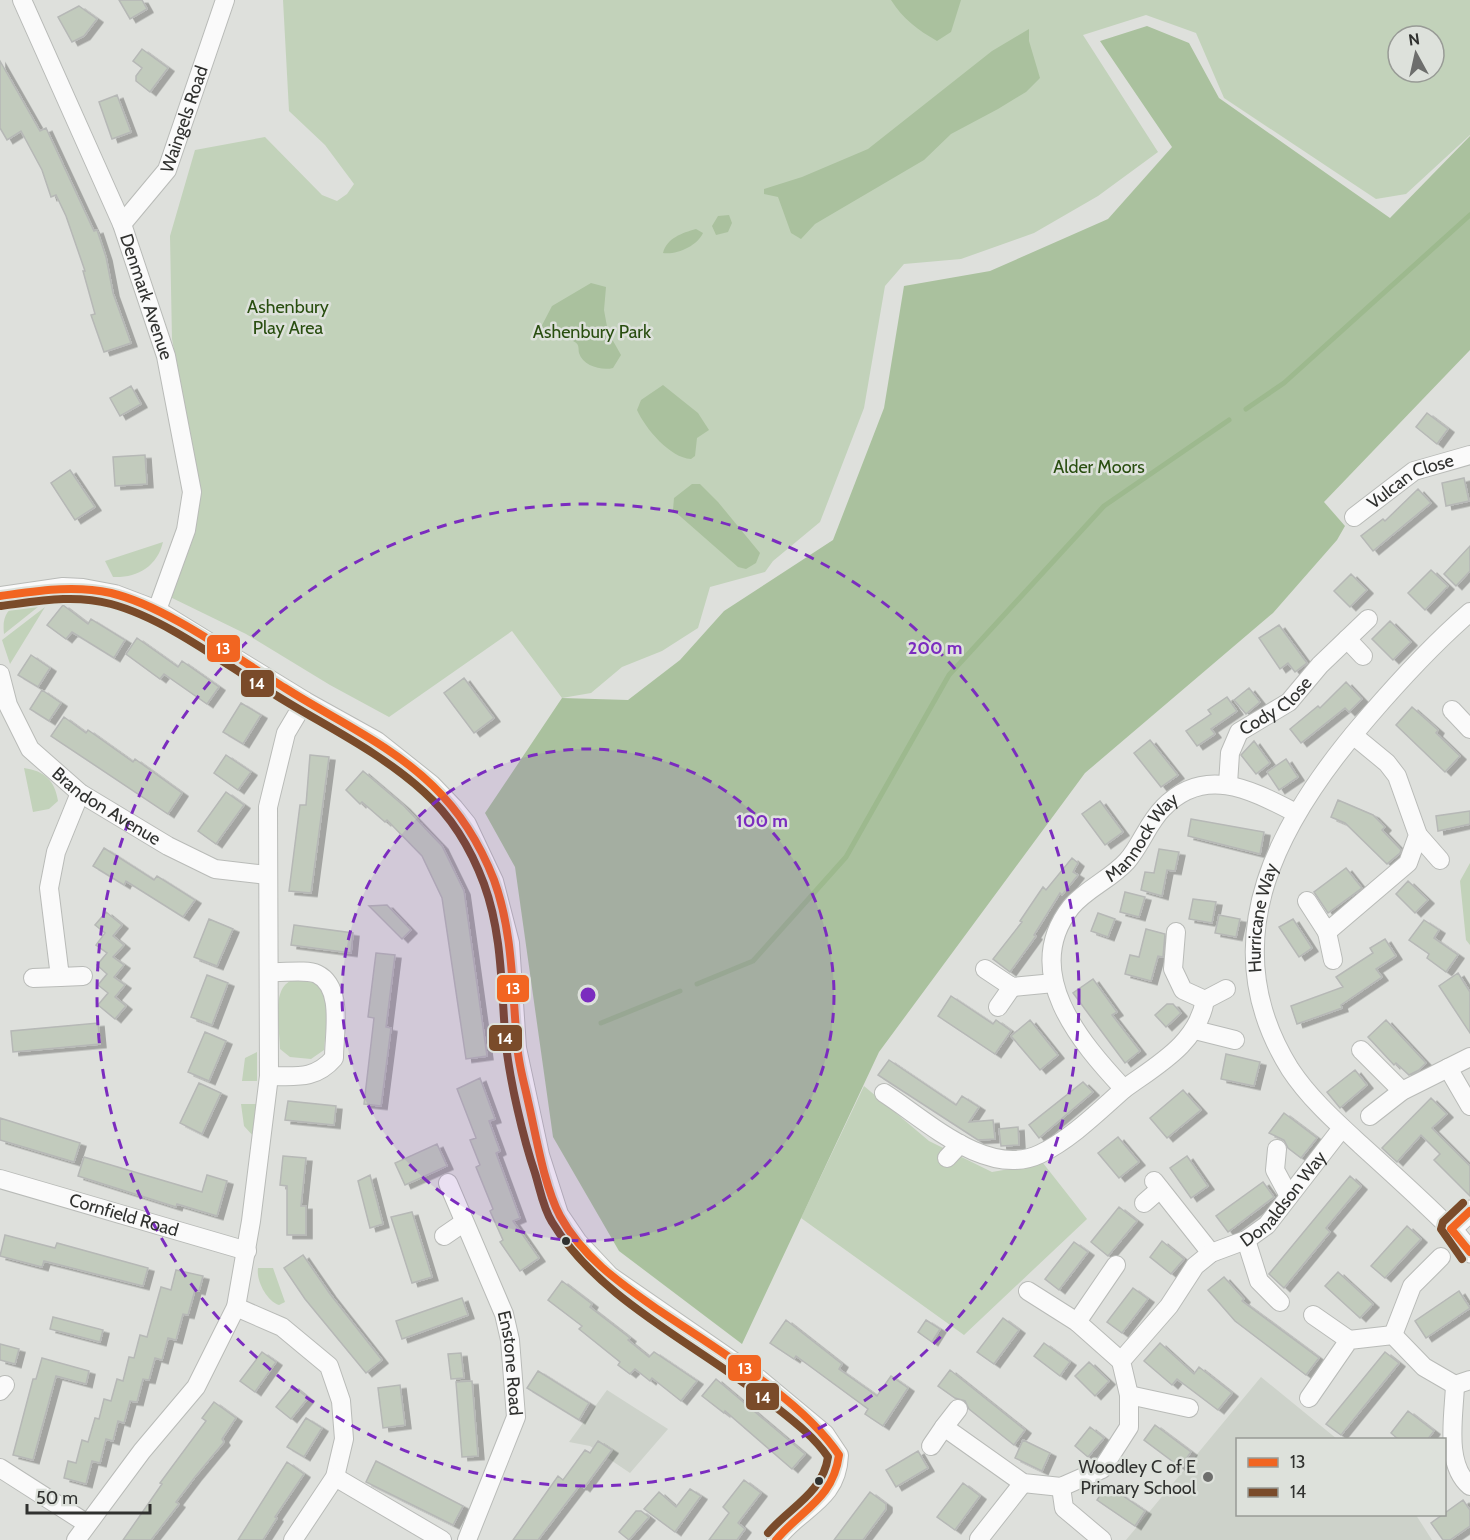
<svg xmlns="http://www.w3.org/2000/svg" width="1470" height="1540" viewBox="0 0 1470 1540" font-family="Cabin,sans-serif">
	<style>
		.built { fill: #cdd2ca }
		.green { fill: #c2d2ba; fill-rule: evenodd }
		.forest { fill: #aac19e }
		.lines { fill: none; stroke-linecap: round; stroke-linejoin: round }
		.stream { stroke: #9db98e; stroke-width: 5 }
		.building { fill: #c2cbbd; stroke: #b6b8b6; stroke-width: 1.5; filter: url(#shadow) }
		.minor-casing { stroke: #b9bbb8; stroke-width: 20 }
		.tertiary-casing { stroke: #b9bbb8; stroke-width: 23 }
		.minor { stroke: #fafafa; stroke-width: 18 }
		.tertiary { stroke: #fafafa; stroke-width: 21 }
		.bus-1-casing { stroke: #dde1db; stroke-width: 12 }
		.bus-2-casing { stroke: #dde1db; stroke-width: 12 }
		.bus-1 { stroke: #f26521; stroke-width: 8 }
		.bus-2 { stroke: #7a4b2a; stroke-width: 8 }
		.ring { fill: none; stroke: #7b2cbf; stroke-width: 3; stroke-dasharray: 10 8 }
		.bus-dot { fill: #30312f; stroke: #dde1db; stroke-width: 2 }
		.poi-dot { fill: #6d6e6c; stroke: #dde1db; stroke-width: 2 }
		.labels { text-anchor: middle; stroke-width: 5; stroke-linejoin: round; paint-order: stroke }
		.street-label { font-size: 18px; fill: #30312f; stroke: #dde1db }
		.park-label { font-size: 18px; fill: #294e10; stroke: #dde1db }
		.poi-label { font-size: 18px; fill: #30312f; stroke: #dde1db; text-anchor: end }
		.centre { fill: #7b2cbf; stroke: #dde1db; stroke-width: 3 }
		.ring-label { font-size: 18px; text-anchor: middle; font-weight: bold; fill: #7b2cbf; stroke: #dde1db; stroke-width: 5; stroke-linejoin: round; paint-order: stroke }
		.line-badge { stroke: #dde1db; stroke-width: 2 }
		.badge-label { font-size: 16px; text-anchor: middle; font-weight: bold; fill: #fff }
	</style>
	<defs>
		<filter id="shadow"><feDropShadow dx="6" dy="3.5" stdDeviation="0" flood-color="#0004"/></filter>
	</defs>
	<rect width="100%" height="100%" fill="#dee0dc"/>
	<!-- built -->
	<path class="built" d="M1261,1377L1337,1439L1238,1440V1514L1416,1515L1432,1540H1126Z
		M607,1390L668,1429L630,1473L590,1446L569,1442Z"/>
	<!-- green -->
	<path class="green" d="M283,0H1470V135L1406,194L1376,199L1224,98L1196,33L1146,15L1083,35L1158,152L1098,196L1034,233L961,259L904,264L885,286L864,408L820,522L773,561L765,572L710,587L698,628L662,651L622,667L591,693L562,698L512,631L389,717L330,685L246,634L168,596L196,496L190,437L172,339L170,236L195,150L265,137L322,195L337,201L347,194L354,184L325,145L289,111ZM1398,36H1434V72H1398Z
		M163,542C157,567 137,578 113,577L105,561Z
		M48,599L4,634C0,602 25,601 48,599Z
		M45,607L10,664L2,640Z
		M24,768C45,771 55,781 58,801L49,809L33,812Z
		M1470,863V945L1466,940L1460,881Z
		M293,980H314L329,997L324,1050L311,1059L290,1057L280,1049C280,1030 270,987 293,980Z
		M257,1052V1081H242L245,1058Z
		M864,1086L929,1141L992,1172L1043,1163L1087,1219L964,1335L801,1218Z
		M241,1104H258L255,1138L244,1126Z
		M258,1268H273L285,1302L279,1305C267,1301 256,1281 258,1268Z"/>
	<!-- forest -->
	<path class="forest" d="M891,0H961L951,32L937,41C918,30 903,19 891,0Z
		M1147,26L1189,43L1219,98L1390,218L1470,136V350L1324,502L1345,526L1337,540L1273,613L1085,773L879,1052L742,1344L619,1251L553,1137L515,867L485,813L562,698L628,700L680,660L724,611L833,540L884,408L904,286L990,271L1108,219L1172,147L1100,41Z
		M1029,29V41L1040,78L1026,92L998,109L951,134L924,160L815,224L801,239L791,233L778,197L764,194V189L802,177L868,149L992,51Z
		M729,215L732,223L728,232L716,235L712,226L718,216Z
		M696,229L703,233C697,246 677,255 663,253C667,238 682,233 696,229Z
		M591,283L606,287L604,310L608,332L621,355L613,368C602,371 583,366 579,353C578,348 580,344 573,341C569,339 563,340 558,340L553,335L539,331L552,306Z
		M663,385L698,413L709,430L697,438L695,456L691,459C670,458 645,428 637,410L641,400Z
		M692,484H700L718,502L760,553L756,563L746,569L738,567L673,510L674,498Z"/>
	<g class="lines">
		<!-- stream -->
		<path class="stream" d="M1246,409L1284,383L1470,215
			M697,984L753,961L846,857L949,675L1104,506L1229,420
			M601,1023L680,991"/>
	</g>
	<!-- building -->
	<path class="building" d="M119,0H142L147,9L130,19Z
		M79,6L97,19L84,36L72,42L58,17Z
		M142,49L168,68L150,92L136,81V76L142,68L133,61Z
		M0,61L40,131L46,128L94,231L97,230L106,257L113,293L131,343L104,352L91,315L95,314L83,271H85L66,216L56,195L51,197L42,170L21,131L7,140L0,128Z
		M117,95L131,132L112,139L99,102Z
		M131,386L141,404L120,416L110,398Z
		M1427,413L1448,429L1437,444L1416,427Z
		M145,455L147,484L115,486L113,457Z
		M70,470L95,507L75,520L51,483Z
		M1464,478L1469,501L1446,506L1442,483Z
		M1418,489L1431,503L1373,551L1361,536L1383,519L1385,521Z
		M1470,546V571L1456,586L1444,574Z
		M1431,570L1448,586L1425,610L1408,593Z
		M1351,574L1367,590L1350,607L1334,591Z
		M63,605L88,624L91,619L125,640L114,658L72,632L66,639L47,625Z
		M1390,621L1411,642L1393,660L1372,639Z
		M1279,625L1307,663L1295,672L1288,663L1280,669L1259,638Z
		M137,638L178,667L182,661L219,687L207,704L164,674L160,679L126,654Z
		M31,655L50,668L38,687L18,675Z
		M464,678L494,718L474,733L444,693Z
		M1346,682L1362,699L1349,712L1345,708L1301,743L1290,729L1318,706L1320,708Z
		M1249,688L1260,702L1246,714L1234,700Z
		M42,690L61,703L49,721L30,709Z
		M1227,697L1237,711L1211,729L1215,734L1197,746L1186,731L1211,714L1208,710Z
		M241,703L261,715L243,744L223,732Z
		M1412,707L1438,730L1436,733L1460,756L1445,772L1396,725Z
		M64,717L86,733L88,730L133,762L135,759L182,793L168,814L51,736Z
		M1150,740L1178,775L1161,787L1134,753Z
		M1254,741L1270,763L1256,774L1241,755Z
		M226,755L251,772L238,790L214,773Z
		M310,755L329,757L311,893L289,891L300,805H306Z
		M1286,759L1298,777L1279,790L1267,772Z
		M363,771L404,806L442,846L464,891L487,1056L466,1059L442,898L422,856L387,820L385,822L362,802L360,804L346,790Z
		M226,792L244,805L216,844L198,831Z
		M1338,800L1373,815L1385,827L1382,830L1401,850L1400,853L1387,864L1345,823L1331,817Z
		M1100,801L1123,832L1105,845L1082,814Z
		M1470,811V824L1438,831L1436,816Z
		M1191,819L1264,832L1260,854L1188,836Z
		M104,848L154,880L157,876L195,900L183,917L126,881L124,885L93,866Z
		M1159,849L1179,852L1175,871L1167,870L1162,896L1141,890L1145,872L1154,873Z
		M1072,858L1078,863L1073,872L1078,875L1062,895L1060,893L1034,935L1036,936L1010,972L993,959L1022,922L1020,921L1043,887L1046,890Z
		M1346,868L1362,888L1328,913L1314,892Z
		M1408,881L1428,900L1415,913L1396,894Z
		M1125,892L1145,897L1139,917L1120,912Z
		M1193,899L1216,902L1212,923L1189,919Z
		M387,905L411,930L402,939L369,906Z
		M106,912L122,925L113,936L124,945L113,957L124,965L114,977L125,985L115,997L126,1006L115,1019L98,1005L108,993L98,985L107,974L97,965L107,953L96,945L105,933L95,925Z
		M1098,913L1115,919L1108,937L1091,931Z
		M1219,915L1240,919L1236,937L1215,933Z
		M209,919L233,929L217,966L194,957Z
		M1293,919L1312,948L1299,957L1279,927Z
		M1424,920L1439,930L1434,938L1458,955L1446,972L1427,958L1429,954L1409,940Z
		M294,925L353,933L351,953L291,945Z
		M1146,929L1165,934L1163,957L1158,956L1151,981L1125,974L1130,955L1139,957Z
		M1385,939L1396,956L1376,969L1382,977L1341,1005L1342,1008L1297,1024L1291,1006L1343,987L1336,977L1373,953L1370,948Z
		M376,953L395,955L386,1027L391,1028L381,1106L364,1104L374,1018L368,1017Z
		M1458,973L1470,992V1033L1439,986Z
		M207,975L228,983L212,1025L191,1017Z
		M1093,979L1117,1012L1112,1015L1140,1051L1125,1063L1073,993Z
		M951,996L993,1024L996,1020L1011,1031L995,1054L938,1016Z
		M1167,1004H1173L1181,1013L1166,1027L1155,1015Z
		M1030,1020L1058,1055L1040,1070L1011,1036Z
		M1386,1020L1426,1063L1419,1070L1409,1075L1396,1063L1394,1065L1368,1037Z
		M98,1023L100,1044L13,1052L11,1031Z
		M205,1032L226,1041L209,1081L188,1072Z
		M1226,1054L1260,1062L1254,1086L1221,1079Z
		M889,1060L956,1105L962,1096L979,1107L969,1122L993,1120L995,1139L978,1140L878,1075Z
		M1355,1070L1367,1085L1340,1108L1327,1092Z
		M480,1078L495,1119L489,1121L500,1151L496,1153L520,1218L513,1221L539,1258L520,1271L500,1242L503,1240L490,1211L493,1209L476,1167L480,1165L470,1140L476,1138L457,1089Z
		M1083,1082L1093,1092L1039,1138L1029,1125Z
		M199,1083L221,1093L202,1134L180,1123Z
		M1183,1090L1201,1110L1167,1138L1150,1118Z
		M1431,1098L1447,1114L1432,1128L1470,1166V1196L1434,1160L1440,1154L1421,1135L1397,1162L1382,1148Z
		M288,1101L336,1106L334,1125L285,1120Z
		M1284,1113L1317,1138L1301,1158L1288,1148L1284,1140L1269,1133Z
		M0,1118L80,1143L74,1162L0,1140Z
		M1018,1127L1019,1145L1001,1146L999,1129Z
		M1118,1137L1139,1162L1119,1178L1098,1153Z
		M437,1144L447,1166L405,1185L395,1163Z
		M283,1156L306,1158L301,1206H306V1235H287V1186L280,1185Z
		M1187,1156L1208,1186L1191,1198L1170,1168Z
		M84,1157L202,1192L207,1175L227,1181L217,1216L177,1204L176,1207L78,1176Z
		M370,1175L383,1224L370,1228L358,1181Z
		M1350,1176L1361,1186L1326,1228L1330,1232L1284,1288L1269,1274Z
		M1263,1182L1274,1197L1228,1232L1216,1216Z
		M1119,1207L1137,1221L1108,1256L1091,1242Z
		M412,1212L432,1277L412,1283L391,1217Z
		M1407,1226L1421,1239L1385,1278L1371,1266Z
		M5,1235L55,1248L57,1243L148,1268L143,1286L44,1261L42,1267L0,1256Z
		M1162,1241L1184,1259L1171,1274L1150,1257Z
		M1074,1242L1088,1252L1059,1290L1045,1279Z
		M303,1255L330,1294L382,1360L366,1373L305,1299L284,1268Z
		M176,1270L203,1276L199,1291L195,1290L188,1315L183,1314L176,1340L168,1338L162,1360L155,1358L149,1380L143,1379L137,1402L130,1401L124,1423L118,1421L113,1441L106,1439L100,1463L92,1461L86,1484L64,1478L68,1461L76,1463L82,1440L88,1442L95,1418L99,1419L104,1399L111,1401L117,1379L123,1381L129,1357L134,1358L140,1335L147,1337L161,1287L171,1290Z
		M1338,1272L1373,1304L1360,1318L1325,1286Z
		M1224,1277L1244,1299L1242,1301L1319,1358L1306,1375L1235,1321L1208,1290Z
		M562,1281L592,1304L590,1307L630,1338L628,1340L649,1357L654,1352L697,1381L681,1401L652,1378L650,1381L635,1369L630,1374L618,1365L620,1362L579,1329L582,1326L548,1300Z
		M1133,1288L1148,1299L1122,1333L1107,1322Z
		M1459,1291L1470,1308L1426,1338L1415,1321Z
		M462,1298L468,1315L402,1339L396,1321Z
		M53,1317L103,1330L100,1342L50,1329Z
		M1003,1318L1019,1330L994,1364L977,1352Z
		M786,1320L842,1364L839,1369L877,1396L891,1376L908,1388L883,1426L865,1414L868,1409L796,1356L794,1359L770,1343Z
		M926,1320L940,1329L932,1342L918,1332Z
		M1044,1343L1070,1362L1060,1376L1034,1356Z
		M1160,1343L1194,1374L1199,1367L1232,1393L1218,1410L1177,1379L1172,1385L1144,1361Z
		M0,1344L19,1349L15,1364L0,1360Z
		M262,1352L276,1362L255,1392L240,1381Z
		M1385,1352L1399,1363L1341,1435L1326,1424Z
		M461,1353L464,1378L451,1379L448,1354Z
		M42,1358L89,1371L86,1384L56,1376L33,1460L13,1455L33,1379H36Z
		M1089,1362L1109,1381L1095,1396L1075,1376Z
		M950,1370L1025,1430L1014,1445L969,1409L965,1401L955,1398L938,1386Z
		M538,1371L589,1403L579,1420L527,1388Z
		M716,1379L805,1454L792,1469L725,1411L724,1413L702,1396Z
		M472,1381L478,1456L462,1457L456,1382Z
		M400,1385L405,1425L383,1428L378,1388Z
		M293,1386L308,1398L291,1419L276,1407Z
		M214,1402L236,1418L222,1439L224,1442L195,1477L176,1502L179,1504L151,1540H123L162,1484L160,1483L206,1421L202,1418Z
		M1408,1411L1434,1431L1427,1440H1399L1391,1433Z
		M306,1418L322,1428L304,1457L287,1447Z
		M1155,1425L1191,1452L1180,1467L1144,1440Z
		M1090,1427L1104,1438L1088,1457L1075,1446Z
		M1023,1440L1050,1453L1042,1471L1015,1458Z
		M598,1441L612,1450L584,1488L580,1485L538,1540H513L558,1476L563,1480L585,1450L590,1453Z
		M918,1451L928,1468L896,1487L886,1470Z
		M376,1461L463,1506L453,1525L366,1482Z
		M287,1462L304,1474L275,1517L277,1518L263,1540H238Z
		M744,1480L761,1493L738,1523L745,1529L737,1540H709L729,1513L723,1507Z
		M963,1483L980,1496L955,1530L937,1517Z
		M1107,1485L1145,1511L1135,1526L1097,1500Z
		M690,1489L701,1496L675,1532L644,1509L659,1492L676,1507Z
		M870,1492L886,1504V1509L863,1540H834Z
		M1463,1500L1470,1510V1526L1450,1540H1443L1431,1523Z
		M636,1511H641L649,1517L629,1540L619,1532Z"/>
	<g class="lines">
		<defs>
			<g id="minor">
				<path id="s1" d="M22,0L122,224L166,356L192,492L186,530L157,610"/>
				<path id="s2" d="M122,224L167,170L225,0"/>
				<path id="s3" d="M1354,517L1414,471L1470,455"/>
				<path d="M0,596L63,587L83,588L115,594L157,610L305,701L377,741L431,784L454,808L467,824L494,881L510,943L517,1048L540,1155L559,1214L578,1242L610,1276L759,1379L825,1434L839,1455C837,1502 800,1507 776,1540"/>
				<path d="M1347,639L1363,656"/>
				<path id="s4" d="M0,674L8,705L30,749L80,793L168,846L215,869L267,875"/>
				<path d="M1452,710L1470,729"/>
				<path id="s5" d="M1228,784L1230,753L1239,732L1289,702L1320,665L1368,619"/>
				<path d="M80,793L56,852L49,888L60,977L83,976"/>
				<path d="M1418,835L1440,860"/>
				<path d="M1307,901L1327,932L1408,863L1418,835L1397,776L1387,763L1353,735"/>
				<path d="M1327,932L1333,960"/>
				<path d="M985,969L1012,987L1054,983"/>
				<path d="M33,978L60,977"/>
				<path d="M1205,1000L1226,989"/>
				<path d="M998,1007L1012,987"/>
				<path d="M1195,1030L1235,1040"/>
				<path d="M1361,1050L1402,1091"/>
				<path d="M1448,1068L1470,1106"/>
				<path d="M269,1076C296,1076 315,1080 334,1058C334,1033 344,987 317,974C306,969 283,973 270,972"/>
				<path d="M1124,1089C1157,1065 1198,1043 1205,1000L1183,990L1173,969L1176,932"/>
				<path id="s6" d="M884,1093C926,1120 987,1179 1040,1154C1071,1139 1099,1111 1124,1089C1080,1042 1020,972 1071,907C1087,888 1111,879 1127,861C1141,845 1148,823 1163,808C1205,764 1253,791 1296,813"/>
				<path d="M1370,1116L1402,1091L1470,1057"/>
				<path d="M1277,1149L1275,1170L1289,1196"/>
				<path d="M947,1158L960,1144"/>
				<path id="s7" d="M0,1179L247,1251"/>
				<path d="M1154,1181L1211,1253"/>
				<path id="s8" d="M448,1183L504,1314L510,1340L516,1417L467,1540"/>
				<path d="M1144,1203L1160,1189"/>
				<path id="s9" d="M1451,1229C1422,1200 1392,1173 1361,1145C1336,1122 1309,1098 1290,1069C1209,939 1281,817 1369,716C1400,680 1433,644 1470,612"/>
				<path d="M444,1236L463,1223"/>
				<path d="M1246,1240L1259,1281L1280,1302"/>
				<path d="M1028,1291L1077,1322L1121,1361"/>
				<path d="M236,1307L282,1327L329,1366L341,1401L344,1439L335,1477L293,1540"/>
				<path d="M1313,1315L1349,1340"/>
				<path d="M1077,1322L1116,1265"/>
				<path d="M1393,1335L1412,1286L1441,1257"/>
				<path d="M1455,1385C1454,1416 1444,1464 1470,1486"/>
				<path d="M0,1391L5,1385"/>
				<path d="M1129,1395L1189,1408"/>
				<path d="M1309,1398L1349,1340L1393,1335L1424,1367L1455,1385L1470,1380"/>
				<path id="s10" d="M958,1409L944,1427L1023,1483L1061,1487L1102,1469L1129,1427V1395L1121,1361L1169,1306L1195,1266L1211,1253L1246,1240L1267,1225L1342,1128"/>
				<path d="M931,1446L944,1427"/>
				<path d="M0,1468L86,1523"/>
				<path d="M335,1477L442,1540"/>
				<path d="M1061,1487L1064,1508L1102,1540"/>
				<path d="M979,1539L1023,1483"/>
				<path d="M76,1540L142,1451L196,1387L236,1307L251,1221L269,1076L268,807L286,733L305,701"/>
			</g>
			<path id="tertiary" d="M1470,1211L1451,1229L1470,1252"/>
		</defs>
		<!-- minor casing -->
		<use href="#minor" class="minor-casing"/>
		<!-- tertiary casing -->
		<use href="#tertiary" class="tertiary-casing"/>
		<!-- minor -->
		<use href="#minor" class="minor"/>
		<!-- tertiary -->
		<use href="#tertiary" class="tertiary"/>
		<defs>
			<path id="bus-1" d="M0,596C38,591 73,585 111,593C166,606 236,658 285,688C335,720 390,744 433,786C461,813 480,844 494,880C513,932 512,988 517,1043C518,1063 524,1082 528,1101C536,1135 544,1186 560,1216C582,1256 618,1282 654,1307C711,1346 801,1398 839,1455C833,1499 802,1509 776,1540
				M1470,1211L1451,1229L1470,1252"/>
			<path id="bus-2" d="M1,606C39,601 74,594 111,604C167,619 227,666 277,696C327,727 380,752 424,792C452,817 471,849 484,884C503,936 501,991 506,1045C510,1081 523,1138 535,1173C540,1189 543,1208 552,1222C601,1303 705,1348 777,1408C796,1423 814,1437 828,1457C823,1493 789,1508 768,1533
				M1462,1259L1441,1229L1443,1222L1463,1203"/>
		</defs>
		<!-- bus-1 casing -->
		<use href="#bus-1" class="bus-1-casing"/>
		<!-- bus-2 casing -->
		<use href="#bus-2" class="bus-2-casing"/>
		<!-- bus-1 -->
		<use href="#bus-1" class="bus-1"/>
		<!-- bus-2 -->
		<use href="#bus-2" class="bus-2"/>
	</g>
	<!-- distance rings -->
	<circle cx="588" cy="995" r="246" fill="#7b2cbf" fill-opacity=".12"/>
	<g class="ring">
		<circle cx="588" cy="995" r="246"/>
		<circle cx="588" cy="995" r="491"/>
	</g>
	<!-- markers -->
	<g class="bus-dot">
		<circle cx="566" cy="1241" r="5"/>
		<circle cx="819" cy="1481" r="5"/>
	</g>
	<circle class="poi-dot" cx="1208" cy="1477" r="6"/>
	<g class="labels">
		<!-- street labels -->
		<g class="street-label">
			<text dy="6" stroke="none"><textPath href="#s2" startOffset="124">Waingels Road</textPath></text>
			<text dy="6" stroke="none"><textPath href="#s1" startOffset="322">Denmark Avenue</textPath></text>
			<text dy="6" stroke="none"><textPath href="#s3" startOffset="68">Vulcan Close</textPath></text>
			<text dy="6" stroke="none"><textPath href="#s5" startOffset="99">Cody Close</textPath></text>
			<text dy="6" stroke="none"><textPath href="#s4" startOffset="177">Brandon Avenue</textPath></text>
			<text dy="6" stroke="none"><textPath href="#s6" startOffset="591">Mannock Way</textPath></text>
			<text dy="6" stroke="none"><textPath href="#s9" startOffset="386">Hurricane Way</textPath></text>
			<text dy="6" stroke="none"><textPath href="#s10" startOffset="554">Donaldson Way</textPath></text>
			<text dy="6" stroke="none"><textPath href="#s7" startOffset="129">Cornfield Road</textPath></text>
			<text dy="6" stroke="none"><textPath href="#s8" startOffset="192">Enstone Road</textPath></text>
		</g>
		<!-- park labels -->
		<g class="park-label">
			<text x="288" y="313">Ashenbury<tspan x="288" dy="21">Play Area</tspan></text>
			<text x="592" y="338">Ashenbury Park</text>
			<text x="1099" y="473">Alder Moors</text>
		</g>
		<!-- poi labels -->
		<g class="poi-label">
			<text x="1196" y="1473">Woodley C of E<tspan x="1196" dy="21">Primary School</tspan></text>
		</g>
	</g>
	<circle cx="588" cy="995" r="9" class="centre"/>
	<g class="ring-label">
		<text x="935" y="654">200 m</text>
		<text x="762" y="827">100 m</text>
	</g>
	<g class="line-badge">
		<rect x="206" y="634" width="35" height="29" rx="6" fill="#f26521"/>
		<rect x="240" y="669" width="35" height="29" rx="6" fill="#7a4b2a"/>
		<rect x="496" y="974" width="34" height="29" rx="6" fill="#f26521"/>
		<rect x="488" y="1024" width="35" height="28" rx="6" fill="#7a4b2a"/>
		<rect x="727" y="1354" width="35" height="28" rx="6" fill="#f26521"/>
		<rect x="745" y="1382" width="35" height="29" rx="6" fill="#7a4b2a"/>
	</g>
	<g class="badge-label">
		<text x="223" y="654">13</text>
		<text x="257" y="689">14</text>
		<text x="513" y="994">13</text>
		<text x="505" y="1044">14</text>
		<text x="745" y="1374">13</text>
		<text x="763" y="1403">14</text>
	</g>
	<!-- legend -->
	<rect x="1236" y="1438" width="210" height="78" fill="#dde1db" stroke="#989b96" stroke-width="1.5"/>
	<rect x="1248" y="1458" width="30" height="9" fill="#f26521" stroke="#989b96" stroke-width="1.5"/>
	<text x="1290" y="1468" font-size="18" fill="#30312f">13</text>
	<rect x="1248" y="1488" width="30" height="9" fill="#7a4b2a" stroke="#989b96" stroke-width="1.5"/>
	<text x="1290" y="1498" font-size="18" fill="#30312f">14</text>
	<!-- north arrow -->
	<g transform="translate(1416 54) rotate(352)"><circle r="28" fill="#dde1db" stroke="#989b96" stroke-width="1.5"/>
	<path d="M0-4.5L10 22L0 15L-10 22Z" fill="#6d6e6c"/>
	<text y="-9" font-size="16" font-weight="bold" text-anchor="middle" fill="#30312f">N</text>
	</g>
	<!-- scale -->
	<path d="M27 1504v9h123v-9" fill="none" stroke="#30312f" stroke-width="3"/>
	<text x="36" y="1504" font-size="18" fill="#30312f" stroke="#dde1db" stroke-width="4.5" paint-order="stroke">50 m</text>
</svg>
